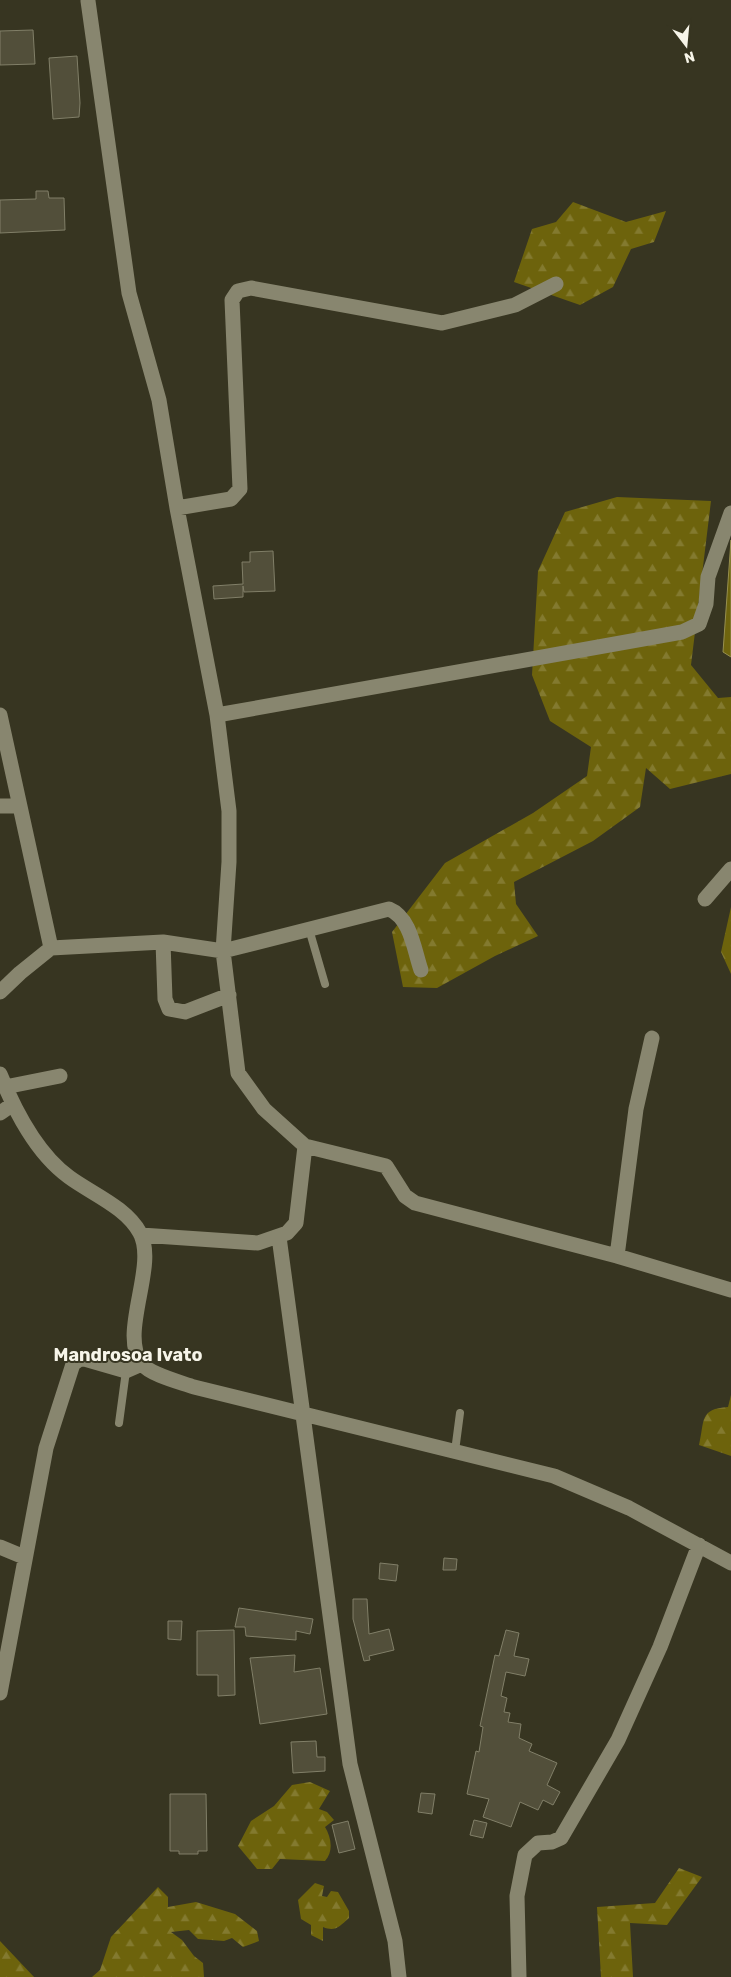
<svg xmlns="http://www.w3.org/2000/svg" width="731" height="1977" viewBox="0 0 731 1977" font-family="Rubik,sans-serif">
	<style>
		.forest { fill: url(#forest-firs) }
		.water { fill: #6e640e; stroke: #979050 }
		.building { fill: #524f3a; stroke: #817f68 }
		.lines { fill: none; stroke-linecap: round; stroke-linejoin: round }
		.service { stroke: #88866f; stroke-width: 8 }
		.minor { stroke: #88866f; stroke-width: 15 }
		.labels { text-anchor: middle; stroke-width: 4; stroke-linejoin: round; paint-order: stroke }
		.district-label { font-size: 18px; font-weight: bold; fill: #f7f5e9; stroke: #373521 }
	</style>
	<defs>
		<pattern id="forest-firs" width="22" height="20" patternUnits="userSpaceOnUse" patternTransform="scale(1.25)"><rect width="22" height="20" fill="#6d630c"/><path d="M5 1l3.5 6h-7zM16 11l3.5 6h-7z" fill="#837a2f"/></pattern>
	</defs>
	<rect width="100%" height="100%" fill="#373521"/>
	<!-- forest -->
	<path class="forest" d="M573,202L626,222L666,211L654,242L631,249L613,287L580,305L514,282L532,229L556,222Z
		M617,497L711,501L691,665L718,698L731,697V774L670,789L646,768L640,807L593,841L514,882L516,904L538,936L495,956L437,988L403,987L392,932L445,863L533,813L587,776L591,747L550,721L532,675L538,571L565,512Z
		M731,907V974L721,952Z
		M731,1395V1456L699,1445C705,1420 699,1409 728,1407Z
		M310,1782L330,1791L319,1809L327,1812L334,1820L325,1827C331,1837 334,1851 325,1861L280,1859L272,1869H257L238,1846L251,1821L274,1806L292,1785Z
		M679,1868L702,1877L667,1925L630,1923L633,1977H601L597,1907L655,1903Z
		M315,1883L324,1886L322,1896L327,1897L331,1891L338,1892L349,1911V1918C339,1927 335,1932 323,1927V1941L311,1935V1925L301,1919L298,1900Z
		M158,1887L168,1897V1907L196,1902L235,1914L257,1931L259,1941L243,1947L232,1938L224,1941L198,1939L189,1930L171,1932L182,1940L194,1956L203,1963L204,1977H92L100,1970L111,1937Z
		M0,1941L34,1977H0Z"/>
	<!-- water -->
	<path class="water" d="M731,540V657L723,652Z"/>
	<!-- building -->
	<path class="building" d="M33,30L35,64L0,65V31Z
		M77,56L80,103L79,117L53,119L49,58Z
		M36,191H48L49,198H64L65,230L0,233V200L36,199Z
		M273,551L275,591L244,592L243,586V597L214,599L213,586L243,584L242,562H250V552Z
		M444,1558L457,1559L456,1570H443Z
		M380,1563L398,1565L396,1581L379,1579Z
		M353,1599H367L369,1634L389,1629L394,1650L369,1656L370,1660L364,1661L353,1619Z
		M239,1608L313,1619L310,1634L296,1631V1640L246,1636L245,1627H235Z
		M168,1621H182L181,1640L168,1639Z
		M234,1630L235,1695L218,1696V1675H197V1631Z
		M506,1630L519,1633L514,1656L529,1659L525,1676L506,1672L501,1696L507,1698L504,1712L510,1713L508,1722L521,1724L519,1738L532,1744L529,1751L557,1763L547,1785L560,1792L553,1805L543,1800L538,1810L520,1802L511,1827L483,1817L489,1799L467,1794L476,1751L479,1752L483,1727L480,1726L495,1655L499,1656Z
		M295,1655L294,1672L320,1668L327,1714L260,1724L250,1658Z
		M316,1741L317,1757H325V1771L293,1773L291,1742Z
		M421,1793L435,1794L432,1814L418,1812Z
		M170,1794H206L207,1851H198V1854H179V1851H170Z
		M474,1820L487,1823L483,1838L470,1835Z
		M348,1821L355,1849L339,1853L332,1825Z"/>
	<g class="lines">
		<!-- service -->
		<path class="service" d="M309,929L325,984
			M119,1423L126,1371
			M455,1451L460,1413"/>
		<!-- minor -->
		<path class="minor" d="M88,1L129,293L159,400L177,508L217,715
			M177,508L231,499L240,489L232,300L238,291L251,288L442,323L515,305L556,284
			M0,715L51,948L20,973L0,992
			M0,806H19
			M705,899L731,869
			M163,942L165,999L169,1009L185,1012L229,995
			M51,948L163,942L223,951L238,1073L264,1109L305,1146L386,1166L405,1196L415,1203L617,1256L731,1290
			M421,970C414,950 411,918 389,909L223,951L229,862V811L217,715L682,632L699,624L706,604L708,577L731,513
			M0,1074C15,1111 36,1153 69,1177C92,1194 126,1207 140,1233C158,1266 118,1334 142,1364C151,1375 180,1382 194,1387L554,1476L629,1508L731,1563
			M5,1087L60,1076
			M0,1113L13,1104
			M141,1235L258,1243L287,1233L296,1223L305,1146
			M279,1237L350,1764L395,1941L399,1977
			M617,1256L636,1109L652,1038
			M0,1547L24,1557
			M0,1693L46,1448L73,1364L81,1358L126,1371L142,1364
			M519,1977L517,1896L525,1855L538,1843L552,1842L561,1838L618,1740L660,1647L699,1545"/>
	</g>
	<g class="labels">
		<!-- district labels -->
		<g class="district-label">
			<text x="128" y="1361">Mandrosoa Ivato</text>
		</g>
	</g>
	<!-- north arrow -->
	<g transform="translate(686 45) rotate(164)" stroke="#373521" stroke-width="4" paint-order="stroke">
	<path d="M0-4L9 19L0 12L-9 19Z" fill="#f7f5e9"/>
	<text y="-8" font-size="14" font-weight="bold" text-anchor="middle" fill="#f7f5e9">N</text>
	</g>
</svg>
